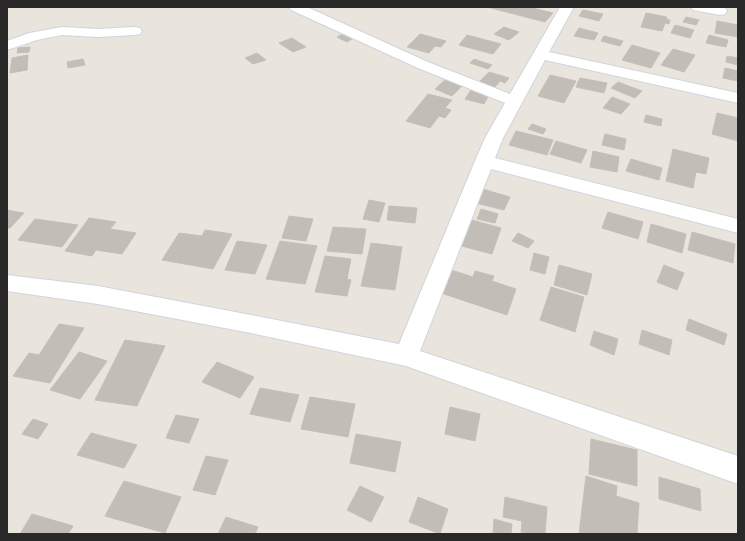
<svg xmlns="http://www.w3.org/2000/svg" width="745" height="541" viewBox="0 0 745 541" font-family="'DM Sans',sans-serif">
	<style>
		.building { fill: #c2beb7; stroke: #c4c0b6 }
		.lines { fill: none; stroke-linecap: round; stroke-linejoin: round }
		.street-casing { stroke: #d1d3e0; stroke-width: 2 }
		.street { fill: #fff; fill-rule: evenodd }
	</style>
	<rect width="100%" height="100%" fill="#e9e4dc"/>
	<!-- building -->
	<path class="building" d="M487,7H529L553,13L545,22Z
		M583,10L603,14L599,21L579,16Z
		M646,13L667,17L666,19L670,20L669,24L665,23L662,31L641,27Z
		M686,17L699,20L696,25L683,22Z
		M717,21L738,25V37L715,33Z
		M675,25L694,30L690,38L671,33Z
		M504,27L519,32L509,40L494,34Z
		M579,28L598,33L594,40L574,36Z
		M345,33L355,37L347,42L337,37Z
		M420,34L446,41L441,47L435,46L429,53L407,47Z
		M467,35L501,44L493,54L459,45Z
		M709,35L728,40L726,47L706,43Z
		M604,36L623,41L620,46L601,41Z
		M292,38L306,47L293,52L279,43Z
		M632,45L660,53L651,68L622,60Z
		M30,47L29,52L17,53L18,48Z
		M673,49L695,55L684,72L661,65Z
		M257,53L266,60L253,64L245,58Z
		M28,55L27,70L10,73L12,58Z
		M727,56L738,58V65L726,62Z
		M83,59L85,65L68,68L67,62Z
		M474,59L492,65L488,69L470,63Z
		M725,68L738,71V81L723,78Z
		M489,72L509,78L505,83L500,81L495,87L479,82Z
		M550,75L576,81L564,103L538,96Z
		M580,78L607,83L604,93L576,87Z
		M446,79L463,85L452,96L435,89Z
		M618,82L642,91L635,98L611,88Z
		M471,90L489,95L484,104L465,99Z
		M428,94L452,100L445,108L451,110L445,118L439,116L430,128L406,121Z
		M612,97L630,104L621,114L603,108Z
		M717,113L738,118V141L712,134Z
		M646,115L662,119L661,126L644,122Z
		M532,124L546,129L543,134L528,129Z
		M516,131L553,140L547,155L509,145Z
		M605,134L626,139L624,150L602,145Z
		M556,141L587,150L581,163L550,154Z
		M673,149L709,158L706,174L696,172L693,188L666,181Z
		M593,151L619,157L617,172L590,167Z
		M631,159L662,168L659,180L626,171Z
		M479,188L510,197L504,210L472,202Z
		M369,200L385,203L379,222L363,219Z
		M389,206L417,208L415,223L387,220Z
		M481,209L498,214L495,223L477,219Z
		M7,210L24,213L10,228H7Z
		M608,212L643,222L638,239L602,228Z
		M289,216L313,219L306,241L282,238Z
		M89,218L116,222L110,229L136,233L122,254L96,250L92,256L65,251Z
		M35,219L78,225L62,247L18,240Z
		M468,219L501,228L492,254L458,245Z
		M651,224L686,234L682,253L647,242Z
		M333,227L366,229L362,254L327,251Z
		M205,230L232,234L213,269L162,260L179,233L202,236Z
		M692,232L735,244L733,263L688,250Z
		M518,233L534,241L528,248L512,241Z
		M237,241L267,245L255,274L225,270Z
		M280,241L317,246L305,284L266,279Z
		M371,243L402,247L395,290L361,286Z
		M534,253L549,257L545,274L530,270Z
		M325,256L351,259L347,279L351,280L347,296L315,292Z
		M559,265L592,274L587,295L554,285Z
		M664,265L684,273L677,290L657,282Z
		M448,269L473,277L475,271L494,276L492,281L516,289L507,315L438,292Z
		M551,287L584,297L575,332L540,320Z
		M689,319L727,334L724,345L686,330Z
		M59,324L84,328L50,383L13,376L29,353L39,355Z
		M642,330L672,340L669,355L639,344Z
		M594,331L618,339L614,355L590,345Z
		M125,340L165,346L137,406L95,400Z
		M79,352L107,361L80,399L50,390Z
		M217,362L254,377L240,398L202,382Z
		M260,388L299,395L290,422L250,414Z
		M310,397L355,404L348,437L301,429Z
		M450,407L480,414L475,441L445,434Z
		M176,415L199,419L189,443L166,438Z
		M33,419L48,424L38,439L22,434Z
		M91,433L137,445L124,468L77,455Z
		M356,434L401,442L395,472L350,463Z
		M591,439L637,450V486L589,474Z
		M206,456L228,460L215,495L193,490Z
		M586,476L617,486L616,496L639,503L637,534H579Z
		M659,477L700,489L701,511L659,499Z
		M124,481L181,497L165,533L105,516Z
		M360,486L384,497L371,522L347,510Z
		M418,497L448,509L440,534L409,522Z
		M505,497L547,507L545,534H531L521,532L522,521L503,517Z
		M32,514L73,526L68,534H20Z
		M226,517L258,527L255,534H218Z
		M494,519L512,524L511,534H493Z"/>
	<g class="lines">
		<defs>
			<path id="street" d="M289,7H307L428,62L510,94L560,7H574L549,52L738,93V103L545,60L503,138L495,158L738,219V233L491,169L420,351L738,456V484L406,366L251,333L98,304L7,291V275L98,286L251,315L399,344L475,161L485,138L505,103L418,68L291,10Z
				M691,7H721L725,8L727,11L725,14L720,15L693,10Z
				M62,27L98,29L135,27L140,28L142,31L140,34L135,35L98,37L62,35L37,40L7,50V41L29,33Z"/>
		</defs>
		<!-- street casing -->
		<use href="#street" class="street-casing"/>
		<!-- street -->
		<use href="#street" class="street"/>
	</g>
	<!-- border -->
	<rect width="745" height="541" fill="none" stroke="#292929" stroke-width="16"/>
</svg>
